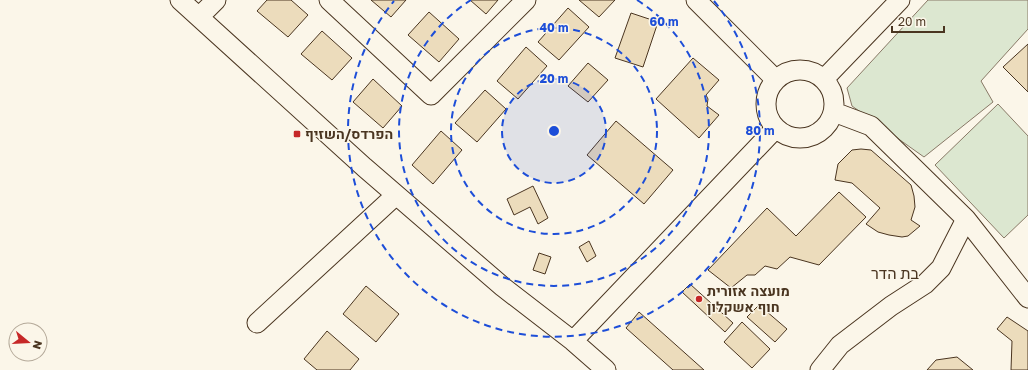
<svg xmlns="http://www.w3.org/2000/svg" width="1028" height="370" viewBox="0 0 1028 370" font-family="'Golos Text',Heebo,sans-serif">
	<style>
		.green { fill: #dce7d0; stroke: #887966 }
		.building { fill: #ecdcbc; stroke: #4a3520 }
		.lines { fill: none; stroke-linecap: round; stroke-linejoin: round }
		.minor-casing { stroke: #4a3520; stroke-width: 21 }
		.minor { stroke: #fbf6e9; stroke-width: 19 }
		.ring { fill: none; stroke: #1d4ed8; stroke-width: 2; stroke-dasharray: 7 5 }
		.poi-dot { fill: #c62828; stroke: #fbf6e9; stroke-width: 1.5 }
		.labels { text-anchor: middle; stroke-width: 3; stroke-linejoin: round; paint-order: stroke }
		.poi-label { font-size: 14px; font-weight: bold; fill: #4a3520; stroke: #fbf6e9; text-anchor: start }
		.quarter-label { font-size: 16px; fill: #4a3520; stroke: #fbf6e9 }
		.centre { fill: #1d4ed8; stroke: #fbf6e9; stroke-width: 2 }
		.ring-label { font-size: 12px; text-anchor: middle; font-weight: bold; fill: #1d4ed8; stroke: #fbf6e9; stroke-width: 3; stroke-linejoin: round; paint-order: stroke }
	</style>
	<rect width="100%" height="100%" fill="#fbf6e9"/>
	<!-- green -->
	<path class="green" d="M928,0H1028V29L981,81L993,102L924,157L852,106L847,88Z
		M998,104L1028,136V215L1004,238L935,165Z"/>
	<!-- building -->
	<path class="building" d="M267,0H291L308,15L288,37L257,11Z
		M371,0H406L391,17Z
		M470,0H498L486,14Z
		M579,0H615L599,17Z
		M568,8L589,27L559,60L538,42Z
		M429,12L459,39L439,62L408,35Z
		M631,13L658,22L643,67L615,58Z
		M322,31L352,58L332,80L301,54Z
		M1028,44V92L1003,67Z
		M526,47L547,66L518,99L497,81Z
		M693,58L719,80L706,95L708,99L707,106L719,115L699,138L656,99Z
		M588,63L608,80L588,102L568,86Z
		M373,79L402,106L383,128L353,102Z
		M485,90L506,109L477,142L455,123Z
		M616,121L673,170L644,204L587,155Z
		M441,131L462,150L433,184L412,165Z
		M861,149L871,150L911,185L914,196L915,207L911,220L920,226L908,236L902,237L889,235L878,232L866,224L880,208L852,183L835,180L838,164L852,150Z
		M533,186L548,218L538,224L530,207L514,215L507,199Z
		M839,192L866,217L819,265L790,257L777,269L765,266L755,275H747L731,288L708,270L767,208L796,236Z
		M589,241L596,256L587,262L579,247Z
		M539,253L551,257L545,274L533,270Z
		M690,284L733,323L725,332L682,292Z
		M366,286L399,314L376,342L343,314Z
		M759,305L787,329L775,342L747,317Z
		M639,312L704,370H673L626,328Z
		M1007,317L1028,331V370H1011L1012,341L997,329Z
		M742,322L770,349L752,368L724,342Z
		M327,331L359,359L350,370H317L304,359Z
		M957,357L973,370H927L936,360Z"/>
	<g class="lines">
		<defs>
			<path id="minor" d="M180,0L364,167L503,287L573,341L606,370
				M329,0L431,95L526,0
				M696,0L776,80
				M199,17L216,0
				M766 104a34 34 0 1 1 68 0a34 34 0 1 1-68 0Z
				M824,79L900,0
				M966,219L1028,298
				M257,323L396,195
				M573,341L776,128
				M820,370L840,345L891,306L925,284L941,268L966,219L871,126L834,112"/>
		</defs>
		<!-- minor casing -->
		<use href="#minor" class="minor-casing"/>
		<!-- minor -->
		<use href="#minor" class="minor"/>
	</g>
	<!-- distance rings -->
	<circle cx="554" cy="131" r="52" fill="#1d4ed8" fill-opacity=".12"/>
	<g class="ring">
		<circle cx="554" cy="131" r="52"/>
		<circle cx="554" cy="131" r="103"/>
		<path d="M637 0A155 155 0 1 1 471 0"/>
		<path d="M714 1A206 206 0 1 1 394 1"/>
	</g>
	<!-- markers -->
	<g class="poi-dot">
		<rect x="293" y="130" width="8" height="8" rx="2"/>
		<circle cx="699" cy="299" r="4"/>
	</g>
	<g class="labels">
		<!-- poi labels -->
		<g class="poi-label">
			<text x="305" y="139">הפרדס/השזיף</text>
			<text x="707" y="296">מועצה אזורית<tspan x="707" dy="16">חוף אשקלון</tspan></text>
		</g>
		<!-- quarter labels -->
		<g class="quarter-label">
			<text x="895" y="279">בת הדר</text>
		</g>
	</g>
	<circle cx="554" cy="131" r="6" class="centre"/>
	<g class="ring-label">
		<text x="664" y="26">60 m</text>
		<text x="554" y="32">40 m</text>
		<text x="554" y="83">20 m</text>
		<text x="760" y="135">80 m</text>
	</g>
	<!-- north arrow -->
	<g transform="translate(28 342) rotate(108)"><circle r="19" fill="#fbf6e9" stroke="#b4a999"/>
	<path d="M0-3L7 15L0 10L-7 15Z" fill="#c62828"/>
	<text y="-6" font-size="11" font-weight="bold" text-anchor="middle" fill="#4a3520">N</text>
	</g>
	<!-- scale -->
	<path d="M892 26v6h52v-6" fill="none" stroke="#4a3520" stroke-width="2"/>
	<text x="898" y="26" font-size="12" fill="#4a3520" stroke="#fbf6e9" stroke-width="3" paint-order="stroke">20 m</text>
</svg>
